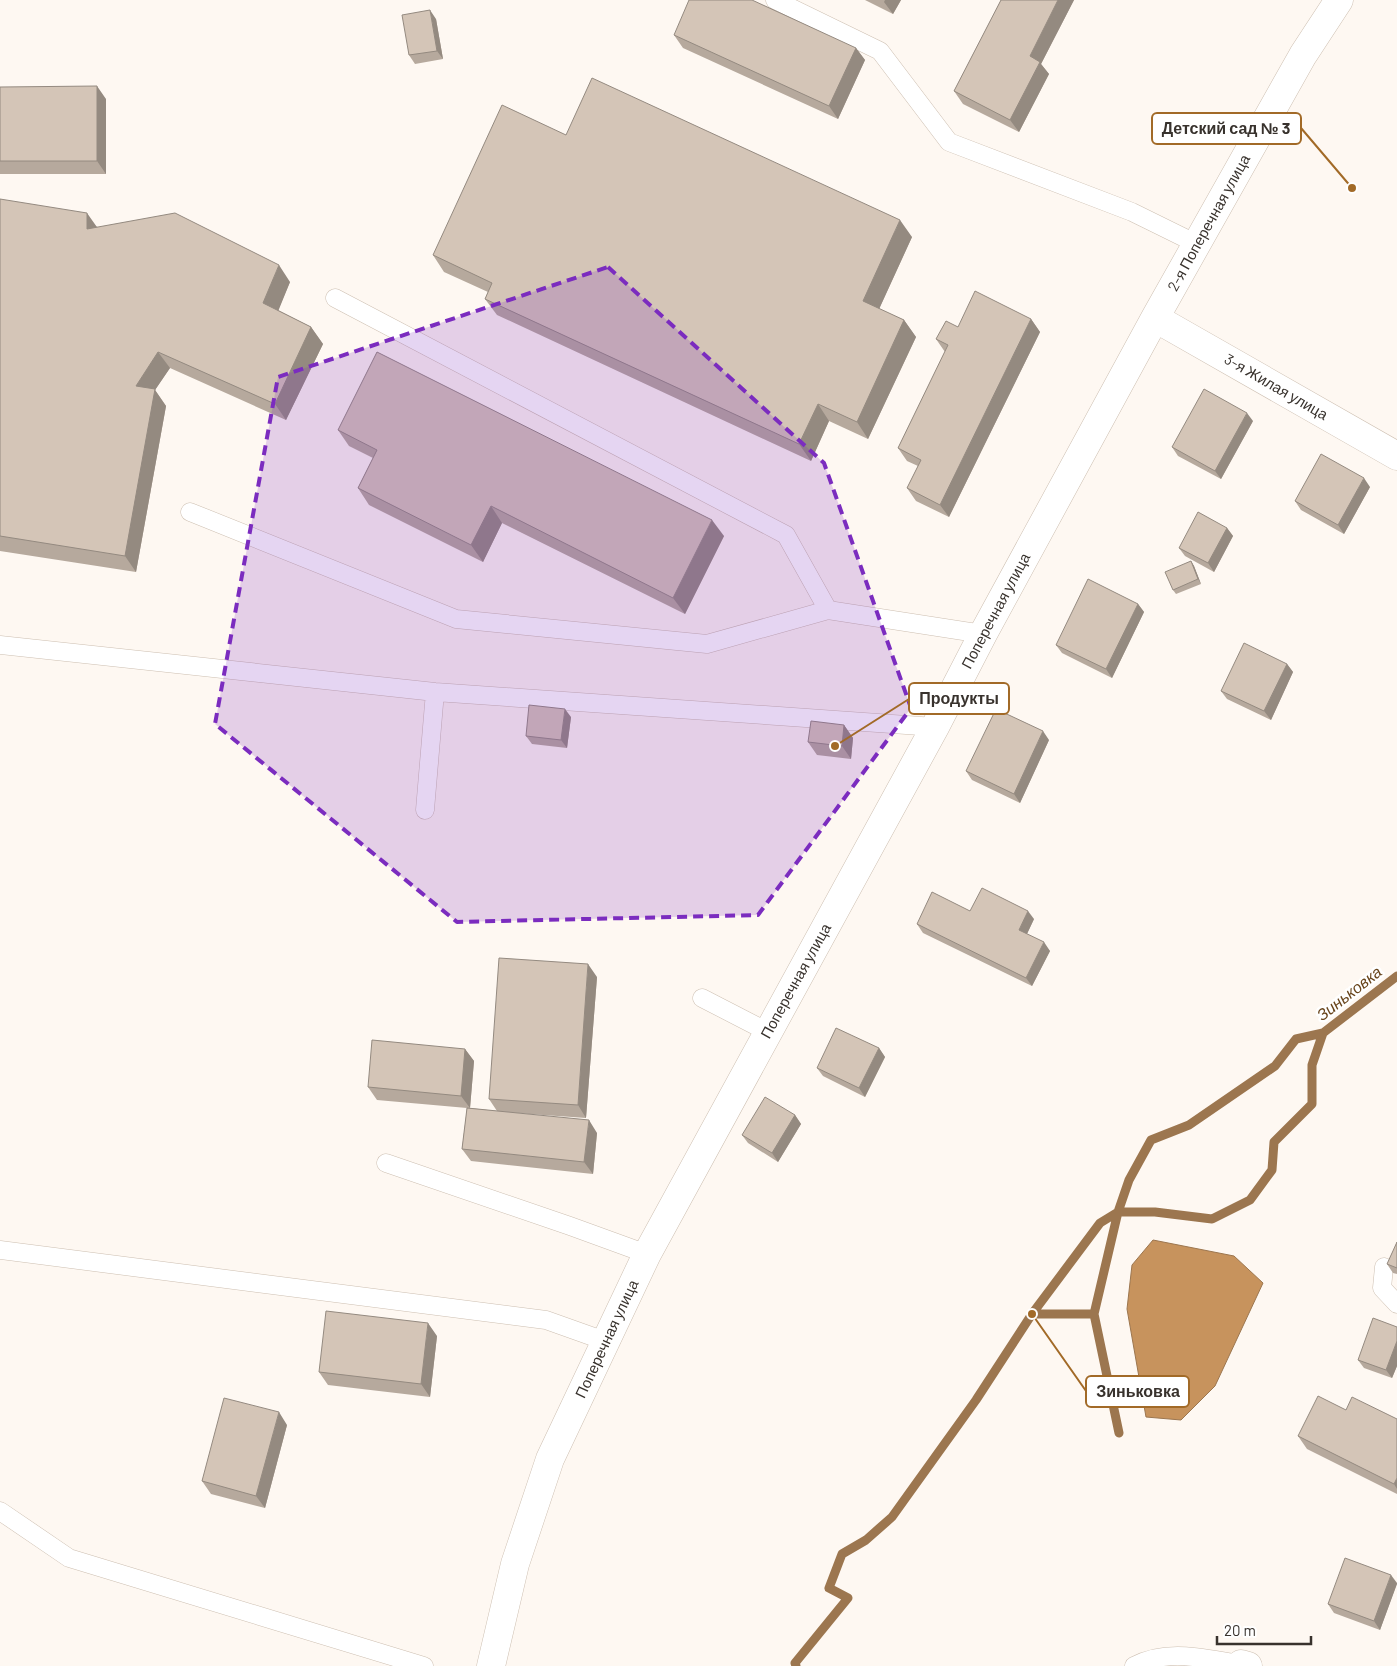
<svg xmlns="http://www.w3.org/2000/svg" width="1397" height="1666" viewBox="0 0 1397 1666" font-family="Barlow,sans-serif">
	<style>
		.water { fill: #c7935d; stroke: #9c764f }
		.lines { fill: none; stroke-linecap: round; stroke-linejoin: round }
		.stream { stroke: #9c764f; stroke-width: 9 }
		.lane-casing { stroke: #cdbfb1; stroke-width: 19 }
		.street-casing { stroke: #cdbfb1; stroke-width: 29 }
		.lane { stroke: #fff; stroke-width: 18 }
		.street { stroke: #fff; stroke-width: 28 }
		.wall { fill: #b6a99d }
		.shaded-wall { fill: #948a80 }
		.building { fill: #d4c5b7; stroke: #948a80 }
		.marked { fill: #7b2cbf; fill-opacity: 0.2; stroke: #7b2cbf; stroke-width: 4; stroke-dasharray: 10 6; stroke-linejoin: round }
		.labels { text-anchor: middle; stroke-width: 5; stroke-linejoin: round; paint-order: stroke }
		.street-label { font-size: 15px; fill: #38322d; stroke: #fff }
		.water-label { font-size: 16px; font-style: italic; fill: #69451c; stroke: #fff }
		.leader { fill: none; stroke: #a26a27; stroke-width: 2 }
		.callout-dot { fill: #a26a27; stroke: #fff; stroke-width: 2 }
		.callout { fill: #fff; stroke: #a26a27; stroke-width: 2 }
		.callout-label { font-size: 16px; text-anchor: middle; font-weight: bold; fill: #38322d }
	</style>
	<rect width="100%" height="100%" fill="#fef8f2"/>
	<!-- water -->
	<path class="water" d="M1153,1240L1234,1256L1263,1283L1215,1386L1181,1420L1146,1417L1127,1309L1132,1265Z"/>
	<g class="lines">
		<!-- stream -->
		<path class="stream" d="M1032,1314H1094
			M1119,1433L1094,1314L1118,1212H1155L1212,1219L1250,1200L1272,1170L1274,1142L1312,1104V1065L1323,1033
			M796,1666L795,1663L848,1598L829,1588L842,1554L866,1540L892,1517L976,1400L1032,1314L1100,1223L1118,1212L1129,1180L1151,1140L1189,1125L1275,1066L1296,1039L1323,1033L1397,976"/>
		<defs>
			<path id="lane" d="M775,0L880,51L949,142L1132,212L1197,244
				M335,298L786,535L828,610L983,634
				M190,512L456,619L707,644L828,610
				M0,645L435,692L935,727
				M425,810L435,692
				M702,998L768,1032
				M386,1163L570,1226L647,1254
				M0,1250L546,1320L605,1341
				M1384,1267L1382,1288L1397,1304
				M0,1511L69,1558L424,1666
				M1134,1666C1168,1648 1205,1659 1241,1664"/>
			<path id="street" d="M1155,318L1397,456
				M491,1666L515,1564L550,1459L647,1254L935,727L983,634L1155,318L1303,55L1339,0
				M1241,1666V1664L1248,1666"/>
		</defs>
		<!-- lane casing -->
		<use href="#lane" class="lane-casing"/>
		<!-- street casing -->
		<use href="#street" class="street-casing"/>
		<!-- lane -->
		<use href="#lane" class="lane"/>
		<!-- street -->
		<use href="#street" class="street"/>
	</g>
	<!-- wall -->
	<path class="wall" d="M865,0H901L893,14Z
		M1001,0H1074L1041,64L1049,74L1019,132L963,104L954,91Z
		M436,19L443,59L415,64L409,55Z
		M674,35L856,48L865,60L838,119L683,48Z
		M0,87L106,99V174H0Z
		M566,135L912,237L879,309L904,320L916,337L868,439L829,421L811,461L497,315L485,299L488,292L444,272L433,255Z
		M0,199L290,282L278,310L311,327L323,344L286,420L170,368L155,390L166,406L136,572L0,551Z
		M1031,319L1040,332L949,517L916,501L907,488L918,466L907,461L898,448L945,352L936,339L958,327Z
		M1253,421L1221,479L1178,456L1172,447Z
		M338,430L724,536L685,614L502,523L483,562L369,505L358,488L373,458L349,446Z
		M1370,487L1344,534L1301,510L1295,501Z
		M1227,528L1233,536L1214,572L1185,556L1179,548Z
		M1191,561L1194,566L1201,584L1176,594L1173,590Z
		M1138,604L1144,612L1112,678L1062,653L1056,645Z
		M1287,664L1293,672L1271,720L1227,699L1221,691Z
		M571,717L567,748L532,744L526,736Z
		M844,725L853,738L851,759L817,755L808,742Z
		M1049,740L1020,803L972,780L966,771Z
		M970,911L1034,919L1027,934L1050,951L1032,986L923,933L917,924Z
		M597,977L586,1118L502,1112L597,1133L593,1174L471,1161L462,1149L467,1108L377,1100L368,1087L465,1049L474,1061L470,1108L497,1111L489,1099Z
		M879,1048L885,1057L865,1097L823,1076L817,1068Z
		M795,1115L801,1124L778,1162L748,1143L742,1135Z
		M1397,1242V1274L1393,1273L1387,1264Z
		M1397,1327V1366L1392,1378L1364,1368L1358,1360Z
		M437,1336L430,1397L328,1385L319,1372Z
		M1346,1410L1397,1419V1494L1307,1449L1298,1436Z
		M287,1425L265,1508L211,1494L202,1481Z
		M1397,1583L1380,1630L1334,1613L1328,1604Z"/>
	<!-- shaded-wall -->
	<path class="shaded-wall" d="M885,0H901L893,14L884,2Z
		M1058,0H1074L1041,64L1049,74L1019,132L1010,120L1030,56Z
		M430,10L436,19L443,59L437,51Z
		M856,48L865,60L838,119L829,106Z
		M97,86L106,99V174L97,161Z
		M87,213L99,230L87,229Z
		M900,220L912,237L875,318L863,301Z
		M279,265L290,282L275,319L263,303Z
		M1031,319L1040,332L949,517L940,505Z
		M904,320L916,337L868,439L857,422Z
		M311,327L323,344L286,420L275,404Z
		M158,352L170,368L155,390L166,406L136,572L125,556L136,386Z
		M818,404L829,421L811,461L799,444Z
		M1247,413L1253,421L1221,479L1215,471Z
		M1364,478L1370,487L1344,534L1338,525Z
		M491,506L502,523L483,562L471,545Z
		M712,520L724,536L685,614L673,598Z
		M1227,528L1233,536L1214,572L1208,563Z
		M1191,561L1194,566L1201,584L1198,579Z
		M1138,604L1144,612L1112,678L1106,669Z
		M1287,664L1293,672L1271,720L1264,711Z
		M565,709L571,717L567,748L561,740Z
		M844,725L853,738L851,759L842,746Z
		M1043,731L1049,740L1020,803L1014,794Z
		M1028,911L1034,919L1025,938L1019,930Z
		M1044,942L1050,951L1032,986L1026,978Z
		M588,964L597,977L586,1118L578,1105Z
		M879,1048L885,1057L865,1097L859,1088Z
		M465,1049L474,1061L470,1108L461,1096Z
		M795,1115L801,1124L778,1162L772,1153Z
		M589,1120L597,1133L593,1174L584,1162Z
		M428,1323L437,1336L430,1397L421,1384Z
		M1397,1341V1366L1392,1378L1386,1370Z
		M279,1412L287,1425L265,1508L256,1496Z
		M1397,1478V1489L1394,1484Z
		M1391,1575L1397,1583V1584L1380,1630L1374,1621Z"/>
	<!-- building -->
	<path class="building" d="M689,0H752L856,48L829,106L674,35Z
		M1001,0H1058L1030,56L1040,62L1010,120L954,91Z
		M430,10L437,51L409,55L402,15Z
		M592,78L900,220L863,301L904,320L857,422L818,404L799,444L485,299L492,283L433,255L502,105L566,135Z
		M97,86V161H0V87Z
		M0,199L87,213V229L175,213L279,265L263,303L311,327L275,404L158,352L136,386L155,389L125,556L0,536Z
		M975,291L1031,319L940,505L907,488L921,460L898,448L948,345L936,339L946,321L958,327Z
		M377,352L712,520L673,598L491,506L471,545L358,488L377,450L338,430Z
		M1204,389L1247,413L1215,471L1172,447Z
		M1321,454L1364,478L1338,525L1295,501Z
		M1198,512L1227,528L1208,563L1179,548Z
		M1191,561L1198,579L1173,590L1165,572Z
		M1088,579L1138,604L1106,669L1056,645Z
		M1244,643L1287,664L1264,711L1221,691Z
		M529,705L565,709L561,740L526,736Z
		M996,709L1043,731L1014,794L966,771Z
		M811,721L844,725L842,746L808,742Z
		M982,888L1028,911L1019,930L1044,942L1026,978L917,924L932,892L970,911Z
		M499,958L588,964L578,1105L489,1099Z
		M836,1028L879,1048L859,1088L817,1068Z
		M372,1040L465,1049L461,1096L368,1087Z
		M765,1097L795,1115L772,1153L742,1135Z
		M467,1108L589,1120L584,1162L462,1149Z
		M1397,1242V1268L1387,1264Z
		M326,1311L428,1323L421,1384L319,1372Z
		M1373,1318L1397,1327V1341L1386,1370L1358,1360Z
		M1318,1396L1346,1410L1352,1397L1397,1419V1478L1394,1484L1298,1436Z
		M224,1398L279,1412L256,1496L202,1481Z
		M1345,1558L1391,1575L1374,1621L1328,1604Z"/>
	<!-- marked area -->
	<path class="marked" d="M608,267L824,463L911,708L758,915L457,922L215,724L278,377Z"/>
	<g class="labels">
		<!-- street labels -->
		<g class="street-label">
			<text transform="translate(1209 223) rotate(-61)" y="5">2-я Поперечная улица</text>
			<text transform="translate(1276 387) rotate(30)" y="5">3-я Жилая улица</text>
			<text transform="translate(996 611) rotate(-62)" y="5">Поперечная улица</text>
			<text transform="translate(796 981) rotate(-61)" y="5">Поперечная улица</text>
			<text transform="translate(607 1339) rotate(-65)" y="5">Поперечная улица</text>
		</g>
		<!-- water labels -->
		<g class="water-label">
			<text transform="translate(1349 993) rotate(-38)" y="6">Зиньковка</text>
		</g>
	</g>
	<!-- callouts -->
	<path class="leader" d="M1352 188L1301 128M835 746L909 699M1032 1314L1086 1391"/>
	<g class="callout-dot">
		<circle cx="1352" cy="188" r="5"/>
		<circle cx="835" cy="746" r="5"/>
		<circle cx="1032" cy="1314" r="5"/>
	</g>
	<g class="callout">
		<rect x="1152" y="113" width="149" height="31" rx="5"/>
		<rect x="909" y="683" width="100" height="31" rx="5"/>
		<rect x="1086" y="1376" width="103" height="31" rx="5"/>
	</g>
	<g class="callout-label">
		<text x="1226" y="134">Детский сад № 3</text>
		<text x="959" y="704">Продукты</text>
		<text x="1138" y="1397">Зиньковка</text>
	</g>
	<!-- scale -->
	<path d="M1217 1636v8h94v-8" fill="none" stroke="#38322d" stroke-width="2.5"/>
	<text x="1224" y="1636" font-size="15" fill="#38322d" stroke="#ffffff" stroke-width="4" paint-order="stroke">20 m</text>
</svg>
